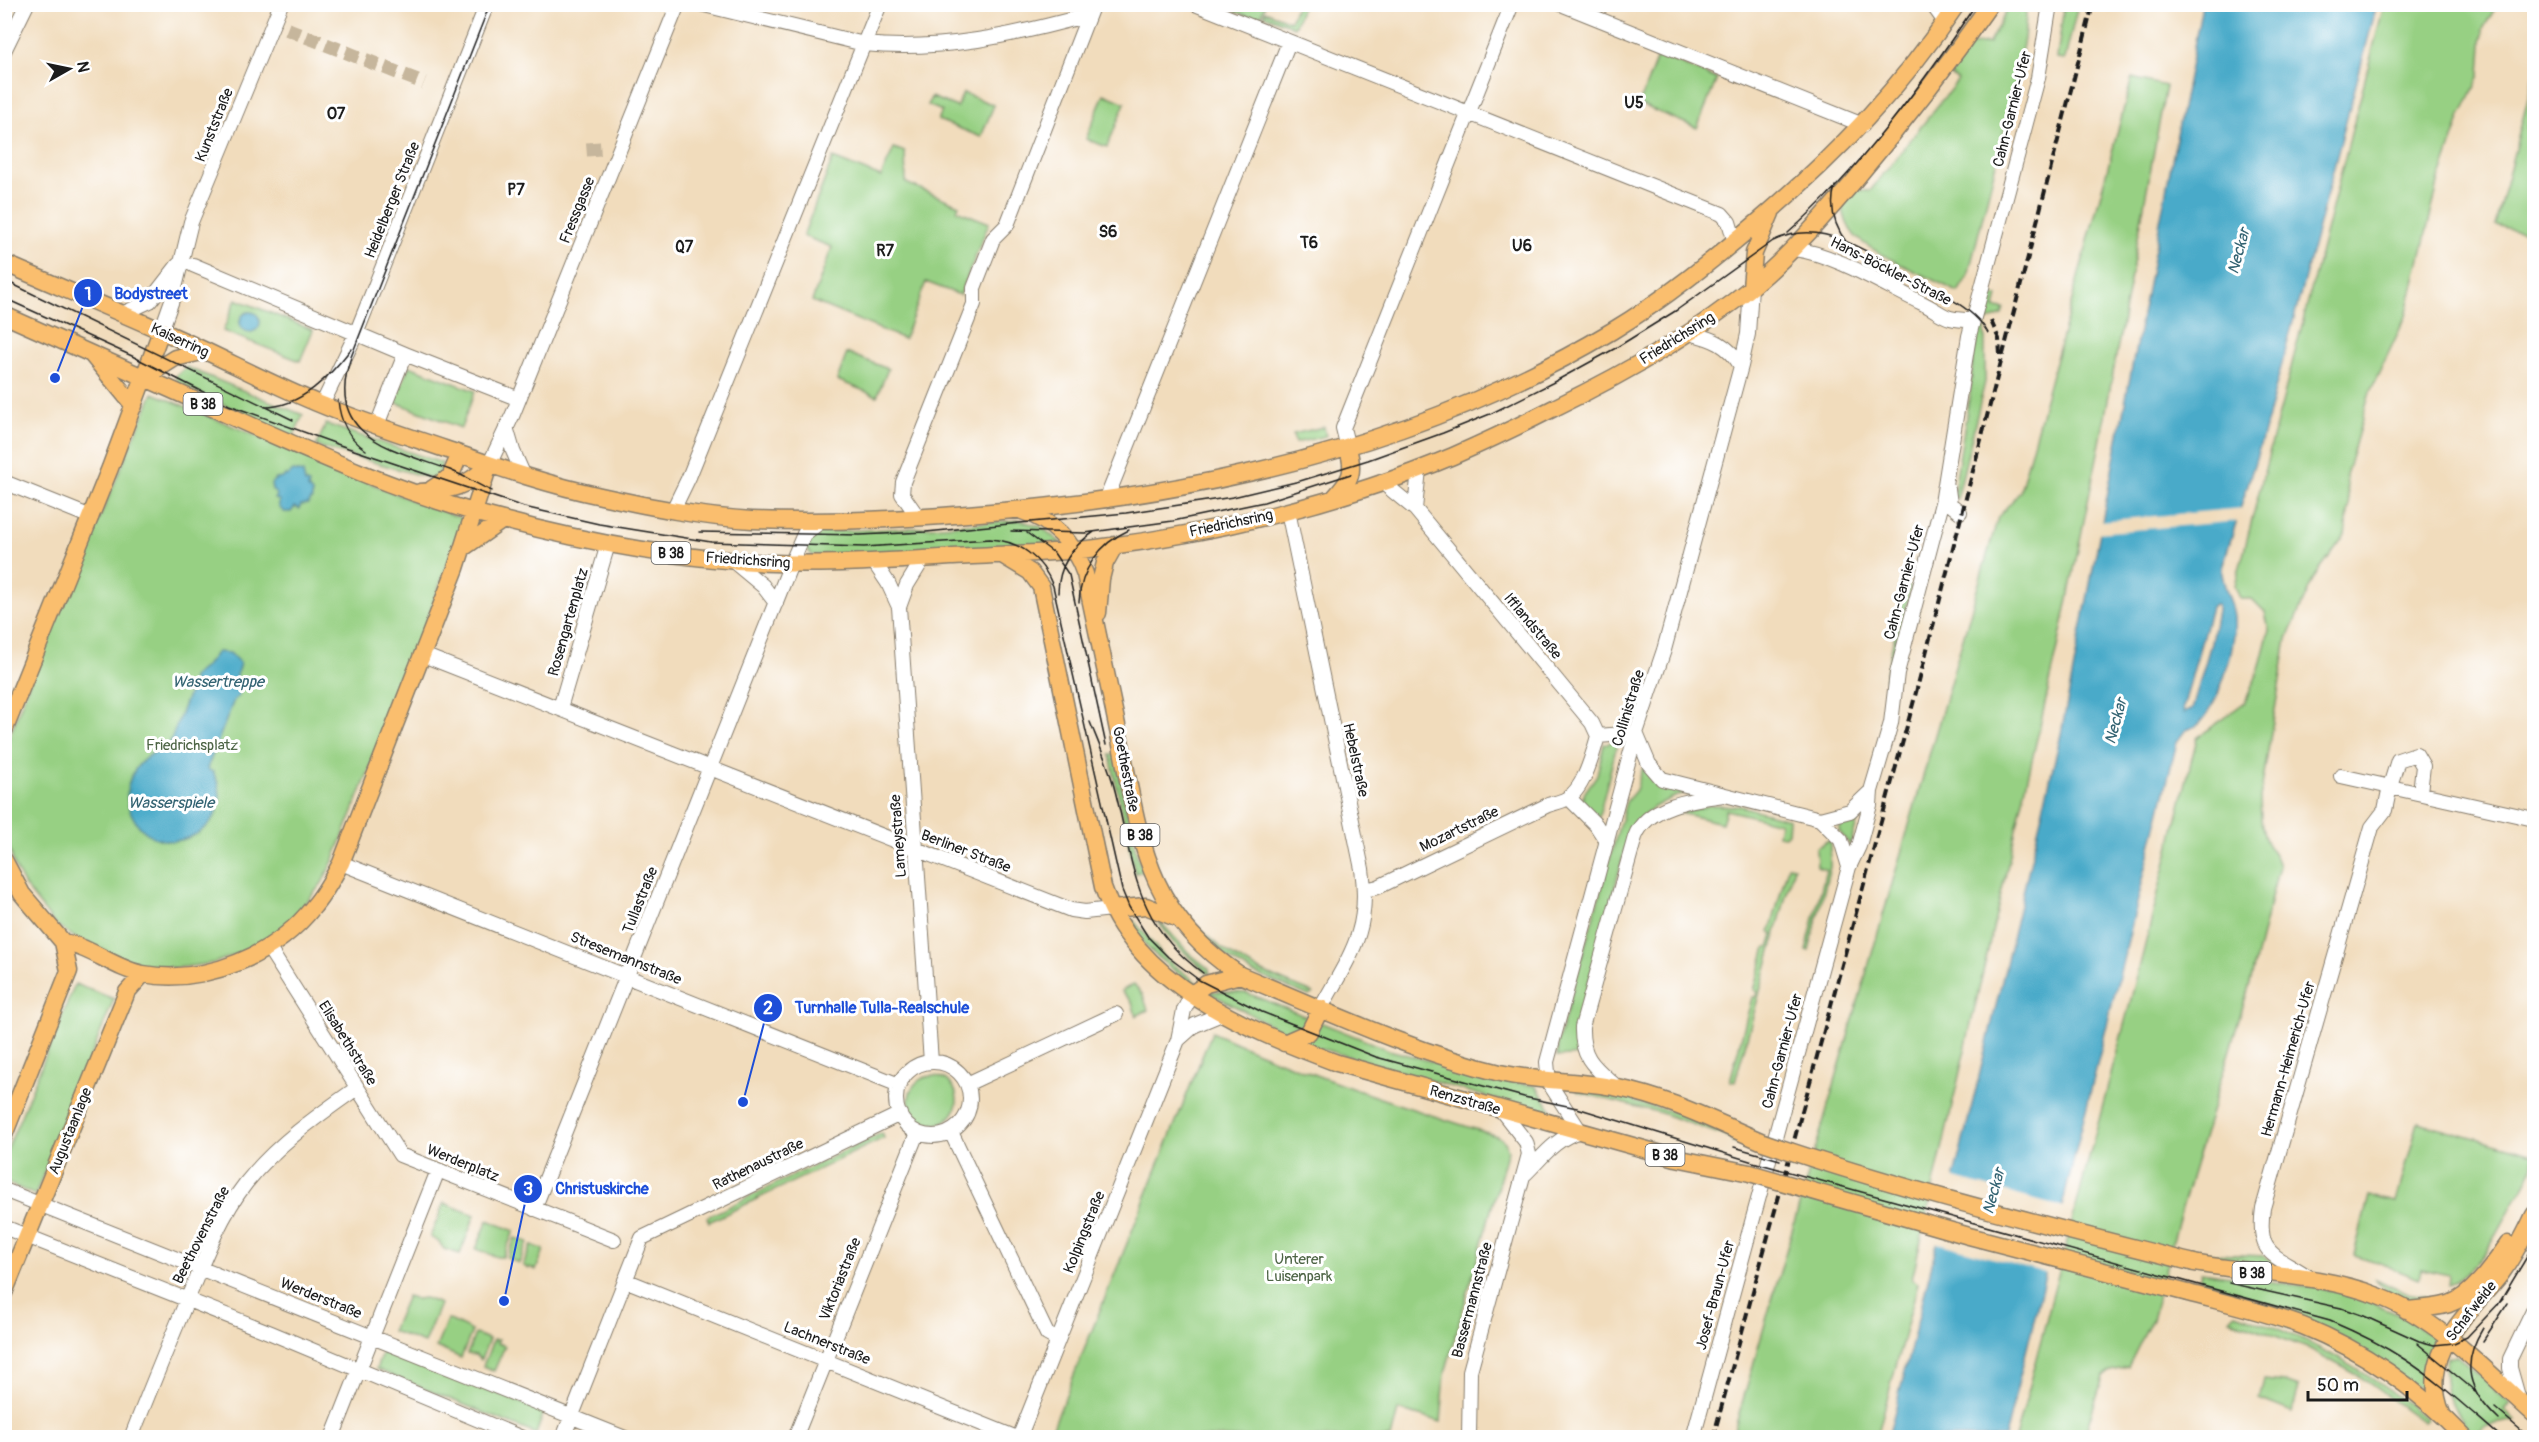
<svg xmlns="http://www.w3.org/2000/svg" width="2539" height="1442" viewBox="0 0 2539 1442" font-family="Pangolin,sans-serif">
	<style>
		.green { fill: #97d083; stroke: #5a7650; stroke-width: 1.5; fill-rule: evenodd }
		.water { fill: #4aaac9; stroke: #336372; stroke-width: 1.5; fill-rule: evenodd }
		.pier { fill: #f1dcbc }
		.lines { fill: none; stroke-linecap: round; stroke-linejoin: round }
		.minor-tunnel { stroke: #c6b69c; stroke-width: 14; stroke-dasharray: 14 7; stroke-linecap: butt }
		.minor-casing { stroke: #867c6c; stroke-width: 16 }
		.major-casing { stroke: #867c6c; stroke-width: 19 }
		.minor { stroke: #fff; stroke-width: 14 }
		.major { stroke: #fabe6e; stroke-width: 16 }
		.tram { stroke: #1c1c1c; stroke-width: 1.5 }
		.rail { stroke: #1c1c1c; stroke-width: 4; stroke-dasharray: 9 4.5; stroke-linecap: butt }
		.major-bridge-casing { stroke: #867c6c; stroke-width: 19; stroke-linecap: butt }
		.major-bridge { stroke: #fabe6e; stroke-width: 16 }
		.labels { text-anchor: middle; stroke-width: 6; stroke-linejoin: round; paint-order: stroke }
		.shield { fill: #fff; stroke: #606060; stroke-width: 1.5 }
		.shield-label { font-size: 14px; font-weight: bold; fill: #1c1c1c }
		.street-label { font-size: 15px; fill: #1c1c1c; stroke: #fff }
		.park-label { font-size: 15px; fill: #4d6445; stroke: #fff }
		.neighbourhood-label { font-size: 16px; font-weight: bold; fill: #1c1c1c; stroke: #fff }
		.water-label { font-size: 16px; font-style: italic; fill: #336372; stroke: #fff }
		.leader { fill: none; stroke: #1d4ed8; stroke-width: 2 }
		.callout-dot { fill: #1d4ed8; stroke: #fff; stroke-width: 2 }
		.mark-label { font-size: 18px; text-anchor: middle; font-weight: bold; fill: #fff }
		.callout-label { font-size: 16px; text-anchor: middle; font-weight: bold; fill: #1d4ed8; stroke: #fff; stroke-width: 6; stroke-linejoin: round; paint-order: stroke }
	</style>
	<rect width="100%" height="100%" fill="#fff"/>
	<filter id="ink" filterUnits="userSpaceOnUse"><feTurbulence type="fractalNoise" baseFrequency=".0167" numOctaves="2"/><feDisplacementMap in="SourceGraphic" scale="12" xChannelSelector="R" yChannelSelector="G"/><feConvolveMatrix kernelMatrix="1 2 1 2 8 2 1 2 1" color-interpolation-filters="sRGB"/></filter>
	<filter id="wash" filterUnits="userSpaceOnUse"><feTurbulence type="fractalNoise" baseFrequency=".008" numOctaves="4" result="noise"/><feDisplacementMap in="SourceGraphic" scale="24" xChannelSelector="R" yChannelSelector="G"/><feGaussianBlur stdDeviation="1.35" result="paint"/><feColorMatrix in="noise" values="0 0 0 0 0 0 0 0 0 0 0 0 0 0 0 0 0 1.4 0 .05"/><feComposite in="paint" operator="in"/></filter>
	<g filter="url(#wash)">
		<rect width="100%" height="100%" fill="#f1dcbc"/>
		<!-- green -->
		<path class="green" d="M1297,4L1303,5L1294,27L1264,15L1265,11L1290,21Z
			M1237,5V4L1265,5L1259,21L1235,11Z
			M2010,5H2027L2024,39L2012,99L1968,276L1958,292C1933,279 1873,254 1855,236C1847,227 1845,218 1842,206L1857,190L1870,191L1958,80L1950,75L1971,45L1989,43Z
			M2064,5H2078L2065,59L2057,58Z
			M2384,5H2497L2483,29L2480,75L2461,116L2439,180L2406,316L2370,392L2346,476L2349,506L2345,535L2314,577L2287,639L2260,798C2261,813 2260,831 2268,845C2273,853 2277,857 2279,866L2250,983L2182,1208L2152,1319L2128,1367L2111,1371L2103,1377L2084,1437L2015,1438L2142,957L2197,738L2245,702L2259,670L2269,630L2265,612L2252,599H2240L2235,586Z
			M1658,55L1717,79L1697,128L1639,104Z
			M2534,76V103L2527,129L2534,137V235L2495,225Z
			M2132,78L2166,86L2100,443L2057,652L1912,1279L1918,1283L1877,1437L1732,1438L1998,517L2020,492Z
			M963,93L994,105L981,137L938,120L942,111L928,105L931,97L957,107Z
			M1104,94L1125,103L1107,147L1086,139Z
			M894,148L905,152L906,183L959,205L957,210L989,223L960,295L926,282L904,339L812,301L832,247L803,236L833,158L881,177Z
			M1987,295L1998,296L1995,308L2004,309L2002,315L1985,322V382L1957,499L1953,496L1971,387L1973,357Z
			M236,299L313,330L300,361L223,331ZM249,312L259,323C257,330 251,333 244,330L240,321L243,315Z
			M847,353L888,369L877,396L837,380Z
			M409,366L475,391L461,428L395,402Z
			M186,367L303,415L293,437L177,383L176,376Z
			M153,393L416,502L464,519L401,690L334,859L322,883L309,899L281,930L253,948L214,963L176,968L132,963L74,937L53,922L25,886L15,867L5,833V749L28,686Z
			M326,424L442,463L439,475L433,479L316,446Z
			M1324,427L1326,436L1295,443L1293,434Z
			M1019,520L1041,527L1061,543L885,556L812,555L806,548L815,532L916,528Z
			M1905,586L1911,587L1891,664L1894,668L1892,681L1885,679Z
			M1618,740L1598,820L1582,800L1585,792L1597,775L1604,744Z
			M1115,754L1137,856L1143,871L1135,873L1110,755Z
			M1643,767L1659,783L1685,791V793C1662,801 1644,810 1630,831L1577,1027L1576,1045L1580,1055L1557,1057L1558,1042L1626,802L1636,790Z
			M1711,805L1740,806L1789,819L1788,833L1785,836L1778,835L1780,823L1726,810L1722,823L1680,813Z
			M1859,811L1860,814L1850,845L1839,831L1842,820Z
			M1830,839V867L1809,951L1806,950L1826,870L1817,866L1816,848Z
			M1788,866L1794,867L1735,1082L1730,1081L1752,997H1756L1757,991L1754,990L1766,947H1769L1773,934L1770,932Z
			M1152,913L1189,953L1209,969L1210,975L1173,942Z
			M1132,919L1166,959L1197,983L1194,985C1174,970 1135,945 1132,919Z
			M1197,926C1229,961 1270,976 1313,993L1309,996L1253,973L1229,959L1194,928Z
			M75,984L114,999L35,1195L5,1182V1155Z
			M1134,984L1143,995L1148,1010L1136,1016L1132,1002L1121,991Z
			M1206,991L1247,993L1389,1050L1501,1080L1536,1086L1556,1117L1309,1045Z
			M1212,1032C1303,1074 1401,1106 1497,1136L1505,1142L1508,1150L1445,1373L1441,1422L1398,1410L1391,1438L1049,1437Z
			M909 1100a24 24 0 1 1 48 0a24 24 0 1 1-48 0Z
			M1577,1088L1635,1099L1634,1102L1682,1114L1754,1147L1732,1143L1733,1139L1661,1113L1578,1092Z
			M2418,1122L2534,1154C2533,1175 2523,1187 2513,1204C2495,1237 2482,1268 2448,1286L2449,1275L2421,1269L2419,1279L2377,1262L2354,1255L2369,1196L2396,1202Z
			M882,1133L884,1138L709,1222L707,1217Z
			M444,1203L475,1215L460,1254L444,1249L439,1242L430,1237Z
			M488,1220L514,1231L503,1257H497L476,1249Z
			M515,1238L528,1242L519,1263L507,1258Z
			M532,1245L544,1250L536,1270L529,1267L528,1269L523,1265Z
			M2209,1254L2265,1256L2274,1263L2289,1267L2207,1259Z
			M2201,1272L2325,1289L2350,1294L2399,1314L2434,1337C2426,1355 2423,1370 2424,1389L2198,1287Z
			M2376,1279L2405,1293L2426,1296L2433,1301C2414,1303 2387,1297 2376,1279Z
			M407,1296L416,1299L425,1298L440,1304L424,1343L392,1331Z
			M2235,1313C2306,1336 2369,1371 2426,1419L2423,1422L2359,1376L2310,1349L2230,1319Z
			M448,1319L472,1331L461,1358L436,1347Z
			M475,1334L489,1339L481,1360L476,1355L467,1354Z
			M493,1340H498L497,1343L505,1346L494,1371L483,1366Z
			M384,1348L544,1412L536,1434L376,1369Z
			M2457,1355L2510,1403L2504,1410L2515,1420L2484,1426L2479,1432L2485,1437H2476C2454,1413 2439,1391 2447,1357Z
			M2264,1380L2285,1382L2299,1387L2292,1412L2259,1399Z"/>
		<!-- water -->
		<path class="water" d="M2202,5H2377L2262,439L2222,568C2221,586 2233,600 2234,617C2237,646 2219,706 2198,725C2194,728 2189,728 2185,731C2182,734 2179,739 2177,742L2005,1437L1888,1438L1976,1089L2061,734ZM2214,604L2217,605V610L2211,643L2192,709L2184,713L2183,708L2211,607Z
			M240 322a10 10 0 1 1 20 0a10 10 0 1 1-20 0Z
			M293,471L303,473L305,483L309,484L308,488L312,493V499L308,504L301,505L299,509L295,507L291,512H284L279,507V500L275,499L277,495L272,490L271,484L276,479L283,478L285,475L288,476Z
			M217,652L230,653L240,663L237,674L239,696L234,700L207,769L213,772C221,786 222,802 214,817C209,826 200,833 190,837C136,859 97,780 159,750L166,753L193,682L192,677L206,666Z"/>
		<!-- pier -->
		<path class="pier" d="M2244,508L2240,521L2097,533L2100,521Z
			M1951,1177L2065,1208L2049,1274L1934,1242Z"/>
	</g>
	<g filter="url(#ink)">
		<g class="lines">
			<!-- minor-tunnel -->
			<path class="minor-tunnel" d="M287,29L424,83
				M593,142L594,156L600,158"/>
			<defs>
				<path id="minor" d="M700,4L864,44C940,52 1016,35 1088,15
					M1195,4L1722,214L1729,222L1735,242
					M1561,4L1863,125
					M1932,4L1945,22
					M4,51L27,4
					M1794,249C1835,254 1884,285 1922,303C1946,315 1942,320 1973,320
					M193,265L405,354
					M122,314L150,301L178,265
					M161,331L172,300L191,222L281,4
					M1689,333C1713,339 1728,344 1741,366
					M322,405L356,334L487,4
					M377,425L405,354L519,399
					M506,427L513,451L524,476
					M1348,448L1343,428L1512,4
					M489,465L513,414L678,4
					M4,482L91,517
					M1382,482L1415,509L1592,723L1598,736
					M1948,489L1950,504L1960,512
					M1106,500L1289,42
					M1415,509L1419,469
					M673,510L689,477L880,4
					M1288,511L1362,869C1371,932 1349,956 1321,1008
					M918,517L902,494L903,482L974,304V288L993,239L1007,225L1093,4
					M733,561L763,586L776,603
					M874,562L888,583L899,607L931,1062
					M899,607L907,585L923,559
					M423,655L1071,910L1085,912L1112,909
					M560,708L608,544
					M1636,733L1649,764L1662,779L1820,819L1850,811L1871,791
					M1598,736L1636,733
					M2341,776L2534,819
					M1569,798L1596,825L1607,842
					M1820,819L1841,840L1849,867
					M341,863L899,1085
					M1365,890L1378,887L1548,805C1554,803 1561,802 1566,799C1584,790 1593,753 1598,736
					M268,947L400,1155L614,1240
					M1178,1040L1195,1025L1224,1013
					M896 1099a37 37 0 1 1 74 0a37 37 0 1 1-74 0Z
					M967,1084L1116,1014
					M1618,1088C1596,1068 1581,1060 1582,1027L1635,837C1647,805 1694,799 1724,795
					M951,1132L1047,1334L1058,1340
					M1524,1175C1543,1157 1554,1139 1580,1131L1549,1083L1547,1062L1636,733L1664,650L1741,366L1748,334L1751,287
					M4,1190L625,1438
					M534,1209L791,564L804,534L823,520
					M4,1227L271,1333L522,1438
					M2310,1278C2276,1254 2256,1258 2263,1208L2372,827L2385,810L2390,786L2398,760L2416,754L2423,766L2420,792
					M625,1280L1017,1438
					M2519,1400L2510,1368V1359L2534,1309
					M131,1438C150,1389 170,1341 190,1293C205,1256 221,1215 246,1183C276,1145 317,1116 357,1088
					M332,1438L435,1178
					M563,1438L642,1238L900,1114
					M795,1438L917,1133
					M1019,1438L1178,1040L1184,1010L1192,994
					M1469,1438L1470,1371L1529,1154L1526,1142L1501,1110
					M1693,1438L1849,867L1859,846L1870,805L1871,791L1891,723L1897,673L1942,503L1969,336L2038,78L2050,4"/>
				<path id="major" d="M4,263C64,289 125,314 184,341C230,362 275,386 322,405C363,422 404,435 445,449C497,467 548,485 601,496C651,507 701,517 752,520C830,523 913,519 991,512C1207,494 1424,444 1612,331C1665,299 1713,260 1760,220C1836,155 1901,88 1957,4
					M1751,287L1754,253L1771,213
					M4,315C76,347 147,379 219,411C310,452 402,494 499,519C589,543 682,560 774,563C834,565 893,561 953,557C1001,554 1049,554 1097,548C1215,533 1344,502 1453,456C1487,441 1521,425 1554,408C1624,374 1694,335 1753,286C1791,254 1822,218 1854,181C1902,124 1947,66 1990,4
					M92,355L134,406
					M145,377L175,358L206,351
					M432,489L450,477L460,454
					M420,492C453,490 464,488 488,466
					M1334,498C1351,479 1355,474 1348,448
					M1022,511C1054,521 1074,543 1085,574C1096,627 1108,681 1119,735C1140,837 1145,913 1240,975C1325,1010 1410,1051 1500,1073C1539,1082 1579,1080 1618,1088C1669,1098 1716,1122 1763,1142
					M463,548L503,520
					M1002,555L1030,572L1041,587L1103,887C1135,985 1249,1030 1337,1063L1676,1158L1750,1173
					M1098,613L1101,579L1105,563L1115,545
					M4,731L110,468L161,331
					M4,860L22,894L63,942L69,971L4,1135
					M1112,909L1146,906L1176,918
					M63,942C91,947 115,969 143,974C206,985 276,955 314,906C325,893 333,878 341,863L456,568L489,465
					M1192,994L1206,984L1240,975
					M1284,1043L1309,1032L1321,1008
					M2194,1263C2254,1274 2321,1274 2378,1296C2439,1319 2487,1372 2534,1414
					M4,1293L127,992L143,974
					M2188,1293C2226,1303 2266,1312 2303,1326C2365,1351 2419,1390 2465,1438
					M2406,1310C2420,1309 2435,1308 2449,1304C2473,1296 2494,1264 2508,1244
					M2442,1414C2417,1354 2467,1316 2500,1275C2514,1256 2524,1236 2534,1215"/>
			</defs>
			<!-- minor casing -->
			<use href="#minor" class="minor-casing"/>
			<!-- major casing -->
			<use href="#major" class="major-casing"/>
			<!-- minor -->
			<use href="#minor" class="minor"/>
			<!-- major -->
			<use href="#major" class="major"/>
			<!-- tram -->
			<path class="tram" d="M490,4L351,357C323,438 393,449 450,470C465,476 478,485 492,491
				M1835,186C1829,207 1834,226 1847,243
				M1788,233C1859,171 1923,83 1976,4
				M1876,264C1909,280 1970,299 1988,333
				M4,280L293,420
				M4,298L132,356L229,405L348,448L524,507L599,524L711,542L864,547L990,539C1020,541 1042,558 1053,586L1122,890L1129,907L1148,937L1168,957L1199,980L1262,1012L1376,1057L1524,1097L1577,1108L1753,1162L2330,1321C2356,1332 2381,1344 2404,1359C2439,1381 2470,1411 2502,1438
				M338,400C340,422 348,438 366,450
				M265,407C301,407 330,376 351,349
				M1011,531L1085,533L1173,521L1264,502L1351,474
				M699,532L860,535L926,532L1126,513L1233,497L1300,481L1368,460L1443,433L1490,414L1552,383L1614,349L1677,310L1773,241C1816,220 1849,243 1888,262
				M1027,533L1054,553L1069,575L1106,745
				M1058,593C1058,567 1072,546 1094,532
				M1079,602C1080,570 1100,543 1129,530
				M1090,722C1098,742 1107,762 1113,783C1134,859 1131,922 1203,973
				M1734,1147L1780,1160
				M2229,1283L2341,1308L2364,1316L2419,1341L2434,1345L2454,1343L2467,1337L2503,1299
				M2498,1305L2534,1245
				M2483,1328C2460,1365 2468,1391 2499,1420
				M2483,1341L2508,1303
				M2417,1343L2475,1391
				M2495,1408L2530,1438"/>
			<!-- rail -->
			<path class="rail" d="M1991,321L1999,339L2000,355
				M1713,1438L1913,704L2093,4"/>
			<defs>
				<path id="major-bridge" d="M1763,1142C1905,1191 2050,1226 2194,1263
					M1750,1173L1969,1236L2188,1293"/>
			</defs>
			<!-- major-bridge casing -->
			<use href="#major-bridge" class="major-bridge-casing"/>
			<!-- major-bridge -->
			<use href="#major-bridge" class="major-bridge"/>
		</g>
	</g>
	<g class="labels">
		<!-- shield labels -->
		<g class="shield">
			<rect x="183.5" y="393" width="39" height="22" rx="4.5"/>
			<rect x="651.5" y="542" width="39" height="22" rx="4.5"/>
			<rect x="1120.5" y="824" width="39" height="22" rx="4.5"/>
			<rect x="1645.5" y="1144" width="39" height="22" rx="4.5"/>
			<rect x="2232.5" y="1262" width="39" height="22" rx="4.5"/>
		</g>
		<g class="shield-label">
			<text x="203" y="409">B 38</text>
			<text x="671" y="558">B 38</text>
			<text x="1140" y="840">B 38</text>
			<text x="1665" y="1160">B 38</text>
			<text x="2252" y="1278">B 38</text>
		</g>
		<!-- street labels -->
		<g class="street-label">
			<text transform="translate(2012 109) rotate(-76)" y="5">Cahn-Garnier-Ufer</text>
			<text transform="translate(214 125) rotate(-68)" y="5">Kunststraße</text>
			<text transform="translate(392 200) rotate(-68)" y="5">Heidelberger Straße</text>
			<text transform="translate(577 210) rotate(-68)" y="5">Fressgasse</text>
			<text transform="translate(1891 271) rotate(27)" y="5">Hans-Böckler-Straße</text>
			<text transform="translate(1677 338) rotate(-32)" y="5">Friedrichsring</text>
			<text transform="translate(180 340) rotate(25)" y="5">Kaiserring</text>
			<text transform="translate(1231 523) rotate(-12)" y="5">Friedrichsring</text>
			<text transform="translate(748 560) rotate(4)" y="5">Friedrichsring</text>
			<text transform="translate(1904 582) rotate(-75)" y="5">Cahn-Garnier-Ufer</text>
			<text transform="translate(568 622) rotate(-74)" y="5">Rosengartenplatz</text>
			<text transform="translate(1533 626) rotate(50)" y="5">Ifflandstraße</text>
			<text transform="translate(1628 708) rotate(-73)" y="5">Collinistraße</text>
			<text transform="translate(1356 760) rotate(78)" y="5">Hebelstraße</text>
			<text transform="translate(1126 769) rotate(79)" y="5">Goethestraße</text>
			<text transform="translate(1459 829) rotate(-26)" y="5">Mozartstraße</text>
			<text transform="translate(898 836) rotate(-94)" y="5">Lameystraße</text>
			<text transform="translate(966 851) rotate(21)" y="5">Berliner Straße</text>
			<text transform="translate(640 900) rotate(-68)" y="5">Tullastraße</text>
			<text transform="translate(626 958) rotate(22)" y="5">Stresemannstraße</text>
			<text transform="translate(348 1043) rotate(58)" y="5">Elisabethstraße</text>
			<text transform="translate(1782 1051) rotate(-75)" y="5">Cahn-Garnier-Ufer</text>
			<text transform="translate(2288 1059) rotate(-74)" y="5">Hermann-Heimerich-Ufer</text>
			<text transform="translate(1465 1100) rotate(16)" y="5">Renzstraße</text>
			<text transform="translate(70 1131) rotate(-68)" y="5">Augustaanlage</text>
			<text transform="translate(463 1163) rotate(22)" y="5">Werderplatz</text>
			<text transform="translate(758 1164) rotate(-26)" y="5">Rathenaustraße</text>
			<text transform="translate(1084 1232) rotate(-68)" y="5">Kolpingstraße</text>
			<text transform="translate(201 1235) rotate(-63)" y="5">Beethovenstraße</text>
			<text transform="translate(840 1279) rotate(-68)" y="5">Viktoriastraße</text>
			<text transform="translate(1715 1295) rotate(-75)" y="5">Josef-Braun-Ufer</text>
			<text transform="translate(321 1298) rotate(22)" y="5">Werderstraße</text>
			<text transform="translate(1472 1300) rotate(-75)" y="5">Bassermannstraße</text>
			<text transform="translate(2471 1311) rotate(-52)" y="5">Schafweide</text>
			<text transform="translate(827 1343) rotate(22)" y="5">Lachnerstraße</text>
		</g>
		<!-- park labels -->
		<g class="park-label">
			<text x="192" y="750">Friedrichsplatz</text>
			<text x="1299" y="1264">Unterer<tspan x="1299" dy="17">Luisenpark</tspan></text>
		</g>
		<!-- neighbourhood labels -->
		<g class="neighbourhood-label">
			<text x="1634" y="108">U5</text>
			<text x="336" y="119">O7</text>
			<text x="516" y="195">P7</text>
			<text x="1108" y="237">S6</text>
			<text x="1309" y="248">T6</text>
			<text x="1522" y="251">U6</text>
			<text x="684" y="252">Q7</text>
			<text x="885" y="256">R7</text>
		</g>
		<!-- water labels -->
		<g class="water-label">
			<text transform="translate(2238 251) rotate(-75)" y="6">Neckar</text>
			<text x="218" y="687">Wassertreppe</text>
			<text transform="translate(2115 721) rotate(-75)" y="6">Neckar</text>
			<text x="171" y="808">Wasserspiele</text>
			<text transform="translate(1993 1191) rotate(-75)" y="6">Neckar</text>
		</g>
	</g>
	<!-- callouts -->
	<path class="leader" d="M55 378L88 293M743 1102L768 1008M504 1301L528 1189"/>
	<g class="callout-dot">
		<circle cx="55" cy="378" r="6"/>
		<circle cx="743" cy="1102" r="6"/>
		<circle cx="504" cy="1301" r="6"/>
		<circle cx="88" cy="293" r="15"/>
		<circle cx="768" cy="1008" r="15"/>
		<circle cx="528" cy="1189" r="15"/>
	</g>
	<g class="mark-label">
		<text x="88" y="300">1</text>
		<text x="768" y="1014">2</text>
		<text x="528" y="1195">3</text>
	</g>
	<g class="callout-label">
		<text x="151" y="299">Bodystreet</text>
		<text x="882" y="1013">Turnhalle Tulla-Realschule</text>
		<text x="602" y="1194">Christuskirche</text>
	</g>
	<!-- margin -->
	<rect width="2539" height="1442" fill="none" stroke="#fff" stroke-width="24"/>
	<!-- north arrow -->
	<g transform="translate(69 69) rotate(81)" stroke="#ffffff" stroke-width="4.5" paint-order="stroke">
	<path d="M0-4.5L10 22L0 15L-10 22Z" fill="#1c1c1c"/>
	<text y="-9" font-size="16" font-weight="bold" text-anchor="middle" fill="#1c1c1c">N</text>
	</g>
	<!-- scale -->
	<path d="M2308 1391v9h99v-9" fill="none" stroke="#1c1c1c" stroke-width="3"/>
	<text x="2317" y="1391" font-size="18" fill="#1c1c1c" stroke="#ffffff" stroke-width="4.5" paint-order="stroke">50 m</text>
</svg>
